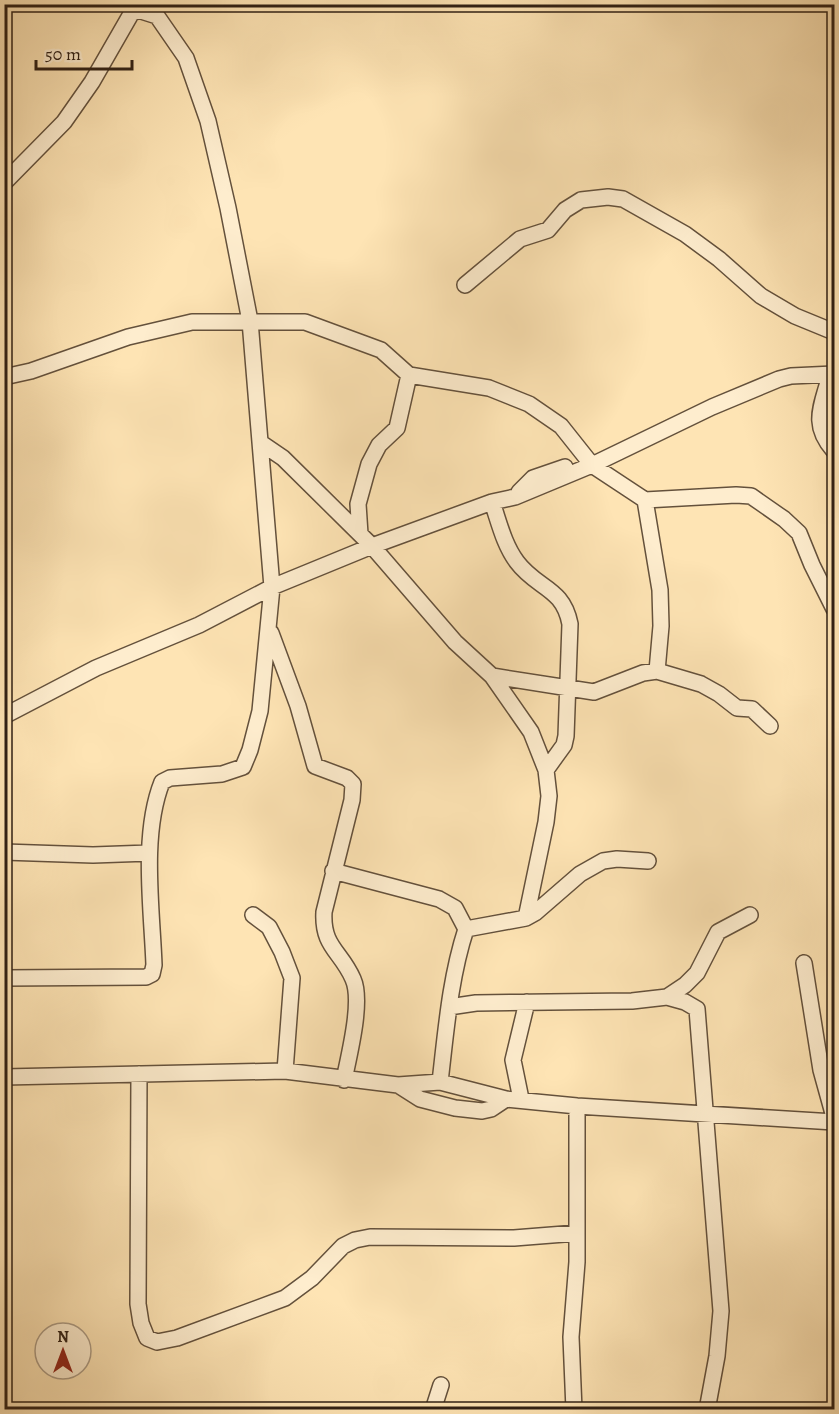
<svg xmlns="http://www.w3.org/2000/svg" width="839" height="1414" viewBox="0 0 839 1414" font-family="Alegreya,serif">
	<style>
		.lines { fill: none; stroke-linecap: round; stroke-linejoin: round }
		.minor-casing { stroke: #64513c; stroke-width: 18 }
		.minor { stroke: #feedce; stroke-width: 15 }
	</style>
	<rect width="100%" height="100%" fill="#fee4b4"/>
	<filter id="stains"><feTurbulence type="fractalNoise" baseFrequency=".00333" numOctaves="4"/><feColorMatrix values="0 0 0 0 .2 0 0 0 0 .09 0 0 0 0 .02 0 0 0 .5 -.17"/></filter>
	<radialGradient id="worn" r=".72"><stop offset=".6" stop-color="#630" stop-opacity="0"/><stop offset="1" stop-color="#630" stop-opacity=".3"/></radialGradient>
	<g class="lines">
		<defs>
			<path id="minor" d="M4,183L64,122L92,82L131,14L138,10L157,16L186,58L208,121L228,208L250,321L272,587L260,711L250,750L243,767L222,774L170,778L162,782C141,835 152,909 154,965L152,974L146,977L4,978
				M465,285L520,239L548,230L565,210L581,200L608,197L623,199L685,234L719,259L761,296L795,316L834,332
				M830,375C822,406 810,424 834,451
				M4,377L31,371L128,337L192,322H305L381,350L409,375L489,388L529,404L561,426L592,465L645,500L736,495L751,496L784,519L799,533L812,565L834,609
				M261,443L283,458L372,546L455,642L492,676L531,732L546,770L549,796L546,822L526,918
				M519,492L533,478L565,467
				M645,500L660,590L661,626L657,671
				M492,502C499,522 504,545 517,562C537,589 563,587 570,624L566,736L564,745L546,770
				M360,534L358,504L369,464L379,445L397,428L409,375
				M271,633L298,706L315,766L347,778L353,784L352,800L324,912C322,947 341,951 353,979C363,1001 349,1055 344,1080
				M492,676L594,692L643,673L657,671L701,684L719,694L737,708L752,709L770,726
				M4,716L96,668L199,625L272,587L372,546L492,502L515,497L592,465L712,407L779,379L791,376L834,374
				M4,852L93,855L149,853
				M333,871L439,899L455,908L466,929
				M253,915L269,927L282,952L292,978L285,1071
				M804,963L821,1070L834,1117
				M667,997L685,985L697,973L718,932L750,915
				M449,1007L476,1003L632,1001L667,997L685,1002L697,1009L721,1311L717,1356L707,1410
				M139,1074L138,1304L141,1323L147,1338L157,1342L177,1338L285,1298L312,1278L343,1246L355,1240L370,1237L514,1238L577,1233
				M4,1077L285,1071L398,1085L440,1082L506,1099L577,1106L834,1122
				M440,1082C446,1031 450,978 466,929L526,918L535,913L580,874L603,861L617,859L648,861
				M398,1085L420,1099L455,1108L482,1111L491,1109L506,1099
				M521,1099L513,1060L527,1002
				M4,1409L6,1410
				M433,1410L441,1385
				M574,1410L571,1337L577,1262V1106"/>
		</defs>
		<!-- minor casing -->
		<use href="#minor" class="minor-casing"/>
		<!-- minor -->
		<use href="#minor" class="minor"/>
	</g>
	<!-- margin -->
	<rect width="839" height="1414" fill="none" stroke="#fee4b4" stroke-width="24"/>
	<rect x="6" y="6" width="827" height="1402" fill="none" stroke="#302014" stroke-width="3"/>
	<rect x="12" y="12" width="815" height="1390" fill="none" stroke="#302014" stroke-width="1.5"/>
	<!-- north arrow -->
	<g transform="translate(63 1351)"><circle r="28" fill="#feedce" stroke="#ac9b84" stroke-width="1.5"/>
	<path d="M0-4.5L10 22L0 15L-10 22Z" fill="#8f2418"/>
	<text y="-9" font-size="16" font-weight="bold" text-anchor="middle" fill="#302014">N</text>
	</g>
	<!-- scale -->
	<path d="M36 60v9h96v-9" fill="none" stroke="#302014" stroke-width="3"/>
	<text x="45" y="60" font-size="18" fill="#302014" stroke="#feedce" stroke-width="4.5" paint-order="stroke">50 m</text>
	<rect width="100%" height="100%" filter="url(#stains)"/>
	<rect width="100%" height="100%" fill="url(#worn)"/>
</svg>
